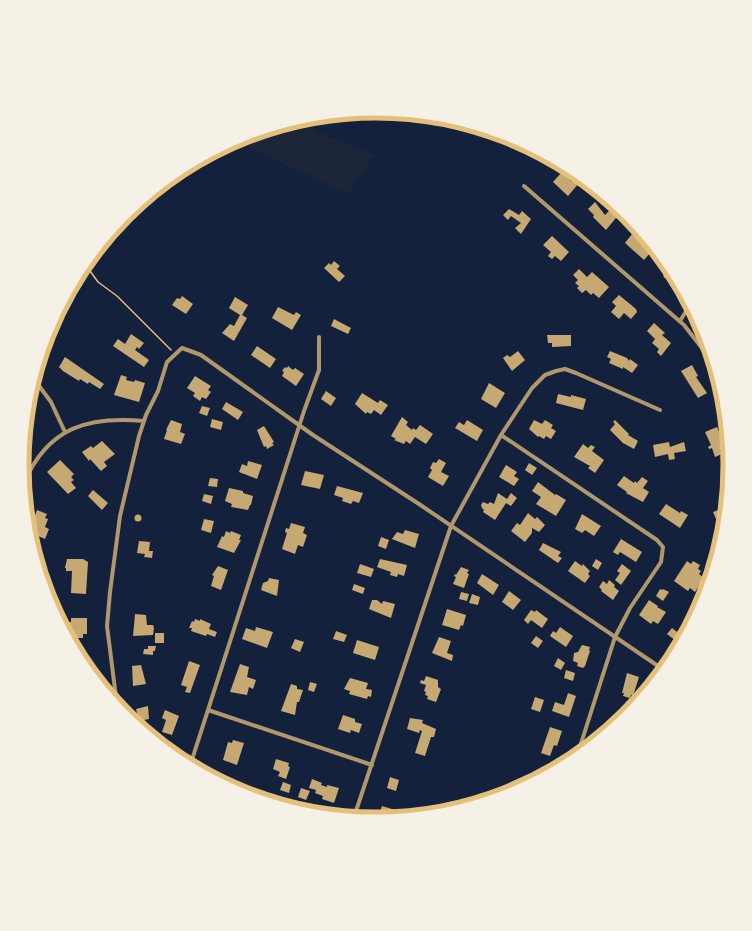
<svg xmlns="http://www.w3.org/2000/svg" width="752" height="931" viewBox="0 0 752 931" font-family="'Sofia Sans Condensed',sans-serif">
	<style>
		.green { fill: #1d2539 }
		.building { fill: #c6a872 }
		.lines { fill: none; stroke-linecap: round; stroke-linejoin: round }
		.path { stroke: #e5c07b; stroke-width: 1.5 }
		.minor { stroke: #b1986c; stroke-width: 4 }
		.rim { fill: none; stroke: #e5c07b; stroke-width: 5 }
	</style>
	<rect width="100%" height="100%" fill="#14213d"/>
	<!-- green -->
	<path class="green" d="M317,117L313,130L374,155L348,194L235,141L307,118Z"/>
	<!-- building -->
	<path class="building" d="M561,173L572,182L574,179L579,183L568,196L553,182Z
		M595,202L605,215L613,207L620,210L619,212L620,213L606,230L593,217L594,215L588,209Z
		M509,209L519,215L522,211L531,219L521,234L515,228L521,223L511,216L508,220L503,215Z
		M632,234L640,241L644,237L651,245L649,248L652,251L644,260L625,243Z
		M552,236L569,252L561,261L555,256L552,259L548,256L551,252L543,245Z
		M334,261L340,266L337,269L345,276L339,282L324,268L329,263L331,265Z
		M668,267L675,277L669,279L668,277L664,278L662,269Z
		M579,269L587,277L592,272L609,287L599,298L593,293L591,295L586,290L582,293L577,288L579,286L575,283L578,280L573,275Z
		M619,295L636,309L637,312L631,319L624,313L619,319L611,312L616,306L612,302Z
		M182,296L193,304L186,314L172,305L177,298L180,299Z
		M235,297L248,305L242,315L247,318L234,341L222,333L230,324L234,326L240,315L229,308Z
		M278,307L294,315L296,312L301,315L292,330L272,318Z
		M334,319L351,328L348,334L331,326Z
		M654,323L665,333L662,335L671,343L661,356L657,352L659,349L652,343L655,339L647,331Z
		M131,334L144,343L139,349L137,347L135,350L149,360L144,367L113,346L118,339L125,344Z
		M547,335H571V346L552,347V343H548Z
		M257,346L276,359L270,368L251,355Z
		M518,351L525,360L512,371L503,358L507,355L510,357Z
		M610,351L627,358L629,361L630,359L638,365L632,373L623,367V369L609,363L611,359L607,357Z
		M65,357L104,384L100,389L89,382L88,384L80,379L79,381L63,371L59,367Z
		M692,365L698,376L696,377L707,393L698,398L681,371Z
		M288,366L293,370L295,368L304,374L296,386L282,376L284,372L282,371L285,367L287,368Z
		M121,375L127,377L126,380L134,382L135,380L145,383L139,402L114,395Z
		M195,376L211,386L208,390L211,392L206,399L202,397L200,401L193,396L195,393L187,388Z
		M489,383L505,393L496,408L481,399Z
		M326,391L336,398L331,406L321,399Z
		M362,393L378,403L380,400L388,405L381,415L374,410L371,414L367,412L366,414L355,404Z
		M558,394L571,397V395L586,399L583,410L556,403Z
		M226,402L243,412L238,420L222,409Z
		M202,406L210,408L207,416L199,413Z
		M402,417L408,422L406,425L412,430L413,428L416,430L420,425L433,434L426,444L415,437L410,444L406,441L404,444L394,440L396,439L391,436Z
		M212,419L223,422L221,430L210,427Z
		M171,420L182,424L180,432L185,434L181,444L164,439L167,430H166Z
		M467,420L483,430L477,441L455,428L459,422L464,425Z
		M534,420L542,424L545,420L553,425L551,428L556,431L551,439L546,436L544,439L539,436L538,437L529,429Z
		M615,420L629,434L628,435L638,441L634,449L623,443L610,430L615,424L613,422Z
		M264,426L274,442L272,443L274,445L267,449L266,446L264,447L257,430Z
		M717,427L726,448L720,450L722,454L715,457L712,448L709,449L708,447L711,445L705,432Z
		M102,441L115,454L104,462L107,466L101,471L90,459L89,461L82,452L91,446L93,448Z
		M669,442L670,447L684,442L686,451L674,453L675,459L669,460L668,454L655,457L653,445Z
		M583,444L588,448L591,445L595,447L592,451L604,460L595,473L588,468L590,466L574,457Z
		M439,459L446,463L441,472L449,476L443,486L428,477L432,470L430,468L433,462L436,463Z
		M60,460L74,474L71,477L74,480L71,482L76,488L68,494L47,472Z
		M248,461L262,465L257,479L239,472L242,464L247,466Z
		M529,463L537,468L532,475L525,470Z
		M506,465L517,472L514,476L519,479L514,486L499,477Z
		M305,471L324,475L320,489L301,485Z
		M624,476L634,483L635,481L637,483L642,477L648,481L643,488L649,492L643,502L626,493L627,492L617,485Z
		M210,478L218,479L217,487L208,486Z
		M538,482L555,495L556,494L566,500L556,516L536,504L541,497L532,491Z
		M337,486L363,493L359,503L353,501L351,504L342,501L343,498L334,495Z
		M229,488L243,491V493L253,496L251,505H250L248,510L231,507L232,504L225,501Z
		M93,490L108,503L102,510L88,496Z
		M498,493L507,499L511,493L517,498L511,506L506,503L495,520L483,512L484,510L482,508L481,505L483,502L488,504L490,502L494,504Z
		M204,494L213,496L211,504L202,501Z
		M666,504L680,513L681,511L688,515L680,528L659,514Z
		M726,507L725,515L716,519L713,512Z
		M37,510L47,514L45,518L48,519L45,527L49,529L45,539L29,532L31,525L28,524L30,519L33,521Z
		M528,513L535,519L537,517L545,525L539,532L532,528V533L525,542L511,531L517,523L520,525Z
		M582,514L601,526L594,536L585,530L582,533L575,529Z
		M134.5 518a3.5 3.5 0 1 1 7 0a3.5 3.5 0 1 1-7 0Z
		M204,519L214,521L211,533L201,530Z
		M291,523L305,527L303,533L307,535L303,547L298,545L295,554L282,549L287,533L285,532L286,528L289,529Z
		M405,530L419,534L415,548L392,539L397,532L403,534Z
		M226,531L230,533L231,531L241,535L239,540H241L234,553L217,547L222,536L224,537Z
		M381,537L389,540L386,549L378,546Z
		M621,539L642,552L636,562L620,552L618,555L613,552Z
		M139,541L150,542L149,551H153L152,558L144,557L145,554L137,553Z
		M543,543L561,552L558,556L562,558L558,563L539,550Z
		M67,559H83L88,562L86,594L71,593L72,571H66V568H65Z
		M380,559L407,565L404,576L398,574L397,577L390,575L391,572L377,567Z
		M596,559L602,563L598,570L592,566Z
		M575,561L582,566L583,564L590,571L588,574L590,576L585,583L568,571Z
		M687,561L691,564L693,561L700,565L698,569L701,571L699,574L704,578L695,592L690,588L688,591L674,581Z
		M360,564L374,569L371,577L357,573Z
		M622,564L631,571L621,585L615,580L620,573L617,571Z
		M218,566L228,570L221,590L211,586L214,576L212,575Z
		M461,567L469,570L467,573L469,574L464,588L453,584L456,577L454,576L455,574L456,575Z
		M482,574L499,585L493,595L477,583Z
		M269,578L279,580L277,596L261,590L263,583L268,581Z
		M609,580L615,585L614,587L619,591L613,600L601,591L602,590L599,587L603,581L607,584Z
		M354,584L365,588L363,594L352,590Z
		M660,589L662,590L663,589L669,592L663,601L656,596Z
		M509,591L521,600L513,610L502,602Z
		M461,592L469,594L467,601L459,599Z
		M472,594L480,597L478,605L469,603Z
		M372,600H377L382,604L383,601L395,604L391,618L369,609Z
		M649,600L658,606L657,607L666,612L658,624L653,621L651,624L639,615Z
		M447,609L466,615L463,626L461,625L459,630L442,625Z
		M531,610L535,612L536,610L548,619L542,628L531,620L528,624L524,620Z
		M135,614L146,615L147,625H153L154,628L153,635L133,636Z
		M71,618H87V634H83V638H74V645L63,628H67V622H71Z
		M195,619L200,621V619L211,624L209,629L217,632L215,637L207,634L206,636L191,631L192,628H189L192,621L194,622Z
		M256,627L273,632L267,648L242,639L246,628L255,631Z
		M560,627L573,636L566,647L550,636L553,631L556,633Z
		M681,627L687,631L680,644L667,634L672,628L677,632Z
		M336,631L347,635L344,642L333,639Z
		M155,633H164V643H155Z
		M536,636L543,641L538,648L531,643Z
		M439,637L451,641L447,653L453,655L452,661L432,653Z
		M295,639L304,642L300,652L291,648Z
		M357,640L379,647L375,660L353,653Z
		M582,645L590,647L589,650L590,651L585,666L583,668L577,666L578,663L573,661L574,653L578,652Z
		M148,646H156L155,651H153V655L143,654L144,649H148Z
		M558,658L565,663L561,670L554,666Z
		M189,661L200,665L190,693L185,692L187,687L181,685Z
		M240,664L249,667L247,677L256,680L253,689L249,687L247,695L230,692Z
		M141,665L146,684L133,686L132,666Z
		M566,670L575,673L573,681L564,678Z
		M627,673L639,677L633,696L631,695L630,698L623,696L624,693H622Z
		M426,676L438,680V687L441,689L436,702L427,699L428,696L425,695L426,692L424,691L426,685L420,683L421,680L424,681Z
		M350,678L368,683L366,689L372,690L371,697L368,696L367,699L349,694L350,691L344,689Z
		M310,682L317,684L314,692L308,690Z
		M291,684L297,686V689L303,690L299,702H297L295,715L281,711Z
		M568,693L576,696L569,717L552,711L555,702L564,705Z
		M535,697L544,700L540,712L531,709Z
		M148,706L149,719L139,721L136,709Z
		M165,710L179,716L172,735L162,732L166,720L162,718Z
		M343,715L355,719V722L362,724L359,733L351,730L350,733L338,729Z
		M410,718L423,720L422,723L436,729L434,737H431L425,756L415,753L422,731L420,730L419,733L407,729Z
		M550,727L562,731L557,746L554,745L550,756L541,753Z
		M233,740L244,743L237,765L223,760L228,742L232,743Z
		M276,759L289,763L288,766L290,767L286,779L278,776L280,772L273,769Z
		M390,777L399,780L396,791L387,788Z
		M312,779L322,783L321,785L327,787V785L339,788L334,803L322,799L323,796L315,793L316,790L309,788Z
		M283,782L291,785L289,793L280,790Z
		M301,788L310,791L306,800L298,797Z
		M382,806L405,813L404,817L389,818L379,815Z"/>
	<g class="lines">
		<!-- path -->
		<path class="path" d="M85,264L98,282L117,296L171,350"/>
		<!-- minor -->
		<path class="minor" d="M524,186L684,325L705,352L717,375
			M680,321L690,305
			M34,379L51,402L65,432
			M501,435L657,540L663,547L661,562L630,608L615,637L577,756
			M24,483C48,427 88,416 144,421
			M117,705L107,626L110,592L120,516L139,436L146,415L158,391L167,362L182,348L201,355L313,435L419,504L664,670
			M208,710L372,765
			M190,766L304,411L319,370V337
			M354,817L451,526L501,435L532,388L545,375L556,371L565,369L576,373L660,410"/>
	</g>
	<!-- crop -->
	<path d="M0 0H752V931H0ZM29 465a347 347 0 1 1 694 0a347 347 0 1 1-694 0Z" fill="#f6f1e7" fill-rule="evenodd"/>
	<path class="rim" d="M29 465a347 347 0 1 1 694 0a347 347 0 1 1-694 0Z"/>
</svg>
